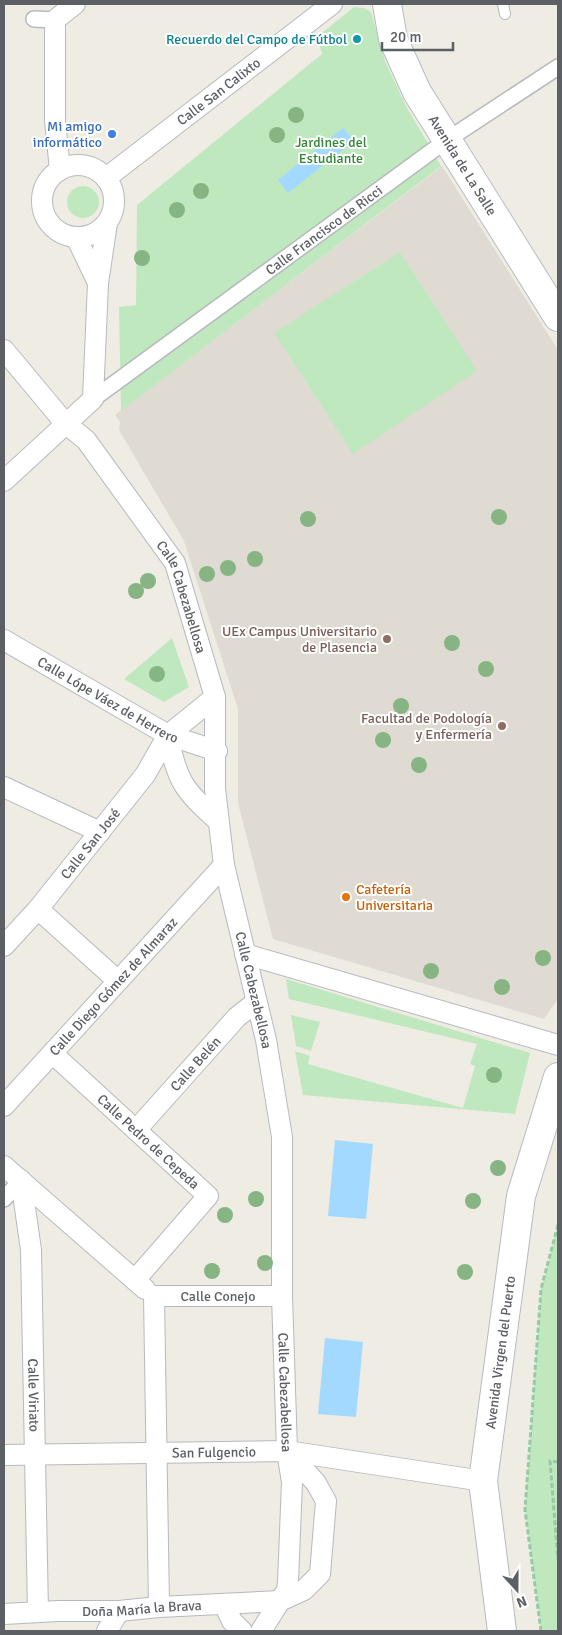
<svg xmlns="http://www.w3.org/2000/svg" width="562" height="1635" viewBox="0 0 562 1635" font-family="Signika,sans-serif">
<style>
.education{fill:#dfdbd2}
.green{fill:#c0e8bf}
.water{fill:#a4d9ff}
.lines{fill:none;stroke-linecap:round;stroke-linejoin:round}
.service-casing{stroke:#b6babe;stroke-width:12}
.pedestrian-casing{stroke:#b6babe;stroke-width:18}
.minor-casing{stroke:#b6babe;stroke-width:22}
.secondary-casing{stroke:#b7bbc1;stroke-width:30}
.path{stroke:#97c9a5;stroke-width:3;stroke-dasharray:5 2.5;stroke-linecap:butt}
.service{stroke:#fff;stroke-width:10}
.pedestrian{stroke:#fff;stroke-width:15}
.minor{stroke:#fff;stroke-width:20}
.secondary{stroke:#fff;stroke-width:28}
.tree{fill:#86b483}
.culture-dot{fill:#0f9aa8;stroke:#fff;stroke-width:2}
.shop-dot{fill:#3f7fe0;stroke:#fff;stroke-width:2}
.education-dot{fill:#8d6e63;stroke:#fff;stroke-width:2}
.food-dot{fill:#e8710a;stroke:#fff;stroke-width:2}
.labels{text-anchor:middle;stroke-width:4;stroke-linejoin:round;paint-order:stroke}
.culture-label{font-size:14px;fill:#0d838f;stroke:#fff;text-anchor:end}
.street-label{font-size:14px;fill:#5c6065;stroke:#fff}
.shop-label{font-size:14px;fill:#366cbe;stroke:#fff;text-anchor:end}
.park-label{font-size:14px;fill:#318733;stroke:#fff}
.education-label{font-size:14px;fill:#785e54;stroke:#fff;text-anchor:end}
.food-label{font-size:14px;fill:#c56008;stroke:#fff;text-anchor:start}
</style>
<rect width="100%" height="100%" fill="#efece4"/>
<!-- education -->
<path class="education" d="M442,166l116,184v649l-14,20 -271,-80 -35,-136v-94l-54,-168 -65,-111 1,-8 -5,-7z"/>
<!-- green -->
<path class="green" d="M354,7l10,1 7,4 14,49 21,45 35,60 -320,245 -2,-104 17,-2 1,-100 185,-151 -5,-17z
M67 202a16 16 0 1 1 32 0a16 16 0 1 1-32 0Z
M400,252l77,119 -124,83 -79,-121z
M172,638l17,49 -25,15 -40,-23z
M286,979l244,74 -15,61 -212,-19 -8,-44 15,5 -2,8 155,44 12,-42 -5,-2 7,-20 -188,-45z
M291,1015l29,7 -9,29 -15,-5z
M558,1225v406h-17l-16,-121 16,-221z"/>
<!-- water -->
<path class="water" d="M343,128l11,13 -66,52 -10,-13z
M335,1140l38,4 -7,75 -38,-3z
M325,1338l38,4 -7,75 -38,-3z"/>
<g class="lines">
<!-- service casing -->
<g class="service-casing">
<path id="service" d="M503,4l2,10"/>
</g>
<!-- pedestrian casing -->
<g class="pedestrian-casing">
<g id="pedestrian">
<path d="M34,19l21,1"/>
<path id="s1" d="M93,399l354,-259 111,-73"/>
<path d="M4,1199l17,-19"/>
</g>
</g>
<!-- minor casing -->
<g class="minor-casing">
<g id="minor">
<circle cx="78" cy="201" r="36"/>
<path d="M60,170l-5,-49v-101l20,-16"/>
<path id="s2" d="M106,178l226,-174"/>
<path d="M76,237l22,46"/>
<path id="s3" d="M4,350l61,73 21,17 89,123 40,134v92l9,76 42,175 16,97v159l5,155 5,31 -4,100 -1,8 -26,41"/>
<path d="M4,481l89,-82 5,-116 9,-60"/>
<path id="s4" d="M4,640l164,95 49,16"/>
<path d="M169,740c8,42 17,52 48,80"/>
<path d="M4,787l96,45"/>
<path d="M38,909l80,72"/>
<path id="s5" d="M4,946l34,-37 107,-134 23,-40 47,-38"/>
<path d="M245,954l313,91"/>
<path id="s6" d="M52,1053l156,143 -73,84"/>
<path id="s7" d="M4,1106l220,-241"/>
<path id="s8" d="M136,1130l101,-113 19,-15"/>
<path d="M4,1166l141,123"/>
<path id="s9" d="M21,1180l10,70 7,362"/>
<path d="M154,1296l5,311"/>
<path id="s10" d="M154,1296h128"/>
<path id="s11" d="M4,1455l283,-4 196,30"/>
<path d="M224,1604l8,17 10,10"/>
<path id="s12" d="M4,1614l54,-3h61l40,-4 121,-6 24,-11 16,-16 6,-73 -10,-18 -29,-32"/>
<path d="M107,1631l12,-20"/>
</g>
</g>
<!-- secondary casing -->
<g class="secondary-casing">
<g id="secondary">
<path id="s13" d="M387,4l6,35 24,53 141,225"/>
<path id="s14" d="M502,1631l-19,-150 38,-285 37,-119"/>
</g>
</g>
<!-- path -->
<path class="path" d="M558,1462l-8,-1 8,99
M541,1631l-16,-121 16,-221 17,-64"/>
<!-- service -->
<use href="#service" class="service"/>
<!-- pedestrian -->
<use href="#pedestrian" class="pedestrian"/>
<!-- minor -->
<use href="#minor" class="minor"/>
<!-- secondary -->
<use href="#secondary" class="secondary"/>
</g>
<!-- trees -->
<g class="tree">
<circle cx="296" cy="115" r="8"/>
<circle cx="277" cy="135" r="8"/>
<circle cx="201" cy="191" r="8"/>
<circle cx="177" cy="210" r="8"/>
<circle cx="142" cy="258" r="8"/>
<circle cx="499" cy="517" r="8"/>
<circle cx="308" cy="519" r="8"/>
<circle cx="255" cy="559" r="8"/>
<circle cx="228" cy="568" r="8"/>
<circle cx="207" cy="574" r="8"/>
<circle cx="148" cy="581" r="8"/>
<circle cx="136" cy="591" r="8"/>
<circle cx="452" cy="643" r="8"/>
<circle cx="486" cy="669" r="8"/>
<circle cx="157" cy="674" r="8"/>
<circle cx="401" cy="706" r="8"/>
<circle cx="383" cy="740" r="8"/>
<circle cx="419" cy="765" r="8"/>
<circle cx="543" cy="958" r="8"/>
<circle cx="431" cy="971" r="8"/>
<circle cx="502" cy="987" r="8"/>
<circle cx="494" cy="1075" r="8"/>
<circle cx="498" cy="1168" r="8"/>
<circle cx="256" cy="1199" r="8"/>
<circle cx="473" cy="1201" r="8"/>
<circle cx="225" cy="1215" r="8"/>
<circle cx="265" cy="1263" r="8"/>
<circle cx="212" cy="1271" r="8"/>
<circle cx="465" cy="1272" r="8"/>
</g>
<!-- markers -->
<circle class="culture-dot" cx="357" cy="39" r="5"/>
<circle class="shop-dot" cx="112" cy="134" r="5"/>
<g class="education-dot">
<circle cx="387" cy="639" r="5"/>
<circle cx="502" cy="726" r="5"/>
</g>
<circle class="food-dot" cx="346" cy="897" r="5"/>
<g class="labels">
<!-- culture labels -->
<g class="culture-label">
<text x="347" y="44">Recuerdo del Campo de Fútbol</text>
</g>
<!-- street labels -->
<g class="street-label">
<text dy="5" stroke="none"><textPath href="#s2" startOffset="142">Calle San Calixto</textPath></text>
<text dy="5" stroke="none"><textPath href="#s13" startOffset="180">Avenida de La Salle</textPath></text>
<text dy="5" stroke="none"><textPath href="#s1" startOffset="286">Calle Francisco de Ricci</textPath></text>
<text dy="5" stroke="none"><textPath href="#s3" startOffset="308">Calle Cabezabellosa</textPath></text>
<text dy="5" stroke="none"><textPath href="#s4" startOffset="120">Calle Lópe Váez de Herrero</textPath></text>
<text dy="5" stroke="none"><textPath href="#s5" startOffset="134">Calle San José</textPath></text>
<text dy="5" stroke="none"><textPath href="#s7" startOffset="162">Calle Diego Gómez de Almaraz</textPath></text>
<text dy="5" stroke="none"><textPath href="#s3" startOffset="711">Calle Cabezabellosa</textPath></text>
<text dy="5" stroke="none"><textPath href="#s8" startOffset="89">Calle Belén</textPath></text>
<text dy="5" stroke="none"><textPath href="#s6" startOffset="131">Calle Pedro de Cepeda</textPath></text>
<text dy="5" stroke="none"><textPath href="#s10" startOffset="64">Calle Conejo</textPath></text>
<text dy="5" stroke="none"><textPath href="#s14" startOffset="281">Avenida Virgen del Puerto</textPath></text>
<text dy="5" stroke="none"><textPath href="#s3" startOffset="1116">Calle Cabezabellosa</textPath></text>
<text dy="5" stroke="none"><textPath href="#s9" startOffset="216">Calle Viriato</textPath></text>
<text dy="5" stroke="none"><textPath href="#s11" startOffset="210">San Fulgencio</textPath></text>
<text dy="5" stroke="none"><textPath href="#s12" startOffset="138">Doña María la Brava</textPath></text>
</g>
<!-- shop labels -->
<g class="shop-label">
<text x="102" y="131">Mi amigo<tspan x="102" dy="16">informático</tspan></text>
</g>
<!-- park labels -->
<g class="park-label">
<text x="331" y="147">Jardines del<tspan x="331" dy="16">Estudiante</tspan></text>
</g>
<!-- education labels -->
<g class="education-label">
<text x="377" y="636">UEx Campus Universitario<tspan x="377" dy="16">de Plasencia</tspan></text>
<text x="492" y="723">Facultad de Podología<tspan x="492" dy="16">y Enfermería</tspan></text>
</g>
<!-- food labels -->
<g class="food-label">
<text x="356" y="894">Cafetería<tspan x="356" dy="16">Universitaria</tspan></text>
</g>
</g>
<!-- border -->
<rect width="562" height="1635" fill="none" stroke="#5c6065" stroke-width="10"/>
<!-- north arrow -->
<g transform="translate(517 1590) rotate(159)" stroke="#ffffff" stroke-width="4" paint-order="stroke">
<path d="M0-4L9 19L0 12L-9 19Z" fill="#5c6065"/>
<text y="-8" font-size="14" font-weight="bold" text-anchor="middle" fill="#5c6065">N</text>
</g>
<!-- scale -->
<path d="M382 42v8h71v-8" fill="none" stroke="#5c6065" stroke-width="2.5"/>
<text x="390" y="42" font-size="15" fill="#5c6065" stroke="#ffffff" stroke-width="4" paint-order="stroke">20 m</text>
</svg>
